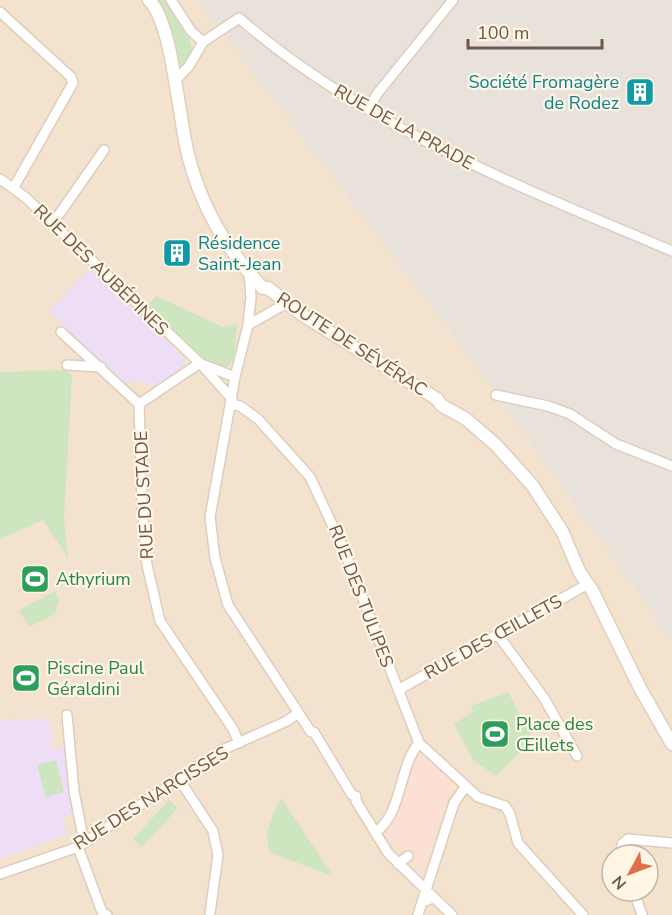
<svg xmlns="http://www.w3.org/2000/svg" width="672" height="915" viewBox="0 0 672 915" font-family="'Nunito Sans',sans-serif">
<style>
.residential{fill:#f2e2ce;fill-rule:evenodd}
.commercial{fill:#fbe0d3}
.industrial{fill:#e9e2db}
.education{fill:#edddf6}
.green{fill:#cee6bf}
.lines{fill:none;stroke-linecap:round;stroke-linejoin:round}
.street-casing{stroke:#decdbc;stroke-width:12}
.secondary-casing{stroke:#e2ceba;stroke-width:15}
.street{stroke:#fff;stroke-width:9}
.secondary{stroke:#fff;stroke-width:12}
.labels{text-anchor:middle;stroke-width:4.5;stroke-linejoin:round;paint-order:stroke}
.culture-label{font-size:18px;fill:#0d838f;stroke:#fef5e5;text-anchor:end}
.street-label{font-size:18px;fill:#6f5749;stroke:#fef5e5}
.leisure-label{font-size:18px;fill:#27864d;stroke:#fef5e5;text-anchor:start}
</style>
<rect width="100%" height="100%" fill="#faf0df"/>
<!-- residential -->
<path class="residential" d="M0,0h198l252,331 222,309v275h-672zM612,855h36v36h-36z"/>
<!-- commercial -->
<path class="commercial" d="M419,749l35,34 -32,88 -37,-36z"/>
<!-- industrial -->
<path class="industrial" d="M198,0h474v640l-222,-309z"/>
<!-- education -->
<path class="education" d="M91,268l93,90 1,7 -31,21 -17,-5 -12,3 -76,-73z
M45,719l6,5v25l12,-2 9,68 -9,3 4,16 -67,25v-139z"/>
<!-- green -->
<path class="green" d="M156,0h8l25,38 4,15 -12,17 -13,-47z
M156,296l67,31 14,-3 -3,35 -7,8c-26,1 -61,-43 -80,-60z
M65,370l7,5 -8,145 4,38 -25,-38 -43,19v-167z
M55,591l4,9 -4,14 -26,13 -10,-17z
M508,692l25,47 -37,37 -23,-16 -19,-36 19,-12 -2,-6z
M56,760l8,32 -18,5 -9,-32z
M281,798l50,75 -1,2 -59,-22c-10,-19 2,-37 10,-55z
M169,800l9,8 -36,39 -9,-8z"/>
<g class="lines">
<!-- street casing -->
<g class="street-casing">
<path id="street" d="M171,0l20,31 12,11 36,-24c125,109 282,169 433,233
M0,12l71,65 2,6 -59,104
M174,82l15,-16 14,-24
M369,109l8,-15 76,-94
M0,179l25,18 175,166 32,36
M53,223l51,-73
M249,273l2,24 -3,28 -13,52 -25,140 5,41 13,47 83,127h3l38,63 4,1v5l32,52 64,62
M248,325l39,-22
M61,332l78,72
M67,365l34,2
M204,365l31,12
M496,395l52,11 22,8 46,30 56,22
M139,404l3,102 5,59 13,56 73,108 6,14
M139,404l61,-41
M231,404l9,2 18,13 52,58 34,73 75,193 59,54 27,9 5,8 8,29 65,72
M498,635l46,63 33,58
M398,690l190,-106
M67,715l7,76 9,46 -5,10 24,65 5,3
M179,779l34,52 5,24 -8,58
M376,832c27,-20 22,-64 43,-89
M621,855l1,-11 6,-5 44,4
M398,864l10,-8
M0,874l78,-27 142,-96 67,-30 11,-8
M634,891l8,24
M433,898l-11,4 32,-99 11,-16
M418,915l4,-13"/>
</g>
<!-- secondary casing -->
<g class="secondary-casing">
<path id="secondary" d="M149,0c25,25 29,123 41,162 13,47 39,91 73,126h5l36,28 133,83 4,6 25,14 30,26 36,40 30,46 18,42 12,17 48,98 32,56"/>
</g>
<!-- street -->
<use href="#street" class="street"/>
<!-- secondary -->
<use href="#secondary" class="secondary"/>
</g>
<!-- icons -->
<defs>
<g id="building-square" transform="scale(1.5)"><rect x="-9" y="-9" width="18" height="18" rx="4" fill="#0f9aa8" stroke="#fef5e5"/><path d="M-4-6H4V6H1V3H-1V6H-4ZM-2.5-4.3h1.7v1.8h-1.7ZM.8-4.3h1.7v1.8H.8ZM-2.5-1h1.7V.8h-1.7ZM.8-1h1.7V.8H.8Z" fill="#fff"/></g>
<g id="stadium-square" transform="scale(1.5)"><rect x="-9" y="-9" width="18" height="18" rx="4" fill="#2e9e5b" stroke="#fef5e5"/><path d="M0-5a6.5 5 0 1 0 0 10a6.5 5 0 1 0 0-10ZM-3.5-1.8h7v3.6h-7Z" fill="#fff"/></g>
</defs>
<g fill-rule="evenodd">
<use href="#building-square" x="640" y="92"/>
<use href="#building-square" x="177" y="253"/>
<use href="#stadium-square" x="35" y="579"/>
<use href="#stadium-square" x="26" y="678"/>
<use href="#stadium-square" x="495" y="734"/>
</g>
<g class="labels">
<!-- culture labels -->
<g class="culture-label">
<text x="619" y="88">Société Fromagère<tspan x="619" dy="21">de Rodez</tspan></text>
<text x="198" y="249" text-anchor="start">Résidence<tspan x="198" dy="21">Saint-Jean</tspan></text>
</g>
<!-- street labels -->
<g class="street-label">
<text transform="translate(404 127) rotate(29)" y="6">RUE DE LA PRADE</text>
<text transform="translate(101 270) rotate(44)" y="6">RUE DES AUBÉPINES</text>
<text transform="translate(352 344) rotate(33)" y="6">ROUTE DE SÉVÉRAC</text>
<text transform="translate(144 495) rotate(-93)" y="6">RUE DU STADE</text>
<text transform="translate(361 596) rotate(69)" y="6">RUE DES TULIPES</text>
<text transform="translate(493 637) rotate(-29)" y="6">RUE DES ŒILLETS</text>
<text transform="translate(151 798) rotate(-32)" y="6">RUE DES NARCISSES</text>
</g>
<!-- leisure labels -->
<g class="leisure-label">
<text x="56" y="585">Athyrium</text>
<text x="47" y="674">Piscine Paul<tspan x="47" dy="21">Géraldini</tspan></text>
<text x="516" y="730">Place des<tspan x="516" dy="21">Œillets</tspan></text>
</g>
</g>
<!-- north arrow -->
<g transform="translate(630 873) rotate(229)"><circle r="28" fill="#fef5e5" stroke="#c5b6a7" stroke-width="1.5"/>
<path d="M0-4.5L10 22L0 15L-10 22Z" fill="#df6e4a"/>
<text y="-9" font-size="16" font-weight="bold" text-anchor="middle" fill="#6f5749">N</text>
</g>
<!-- scale -->
<path d="M468 39v9h134v-9" fill="none" stroke="#6f5749" stroke-width="3"/>
<text x="477" y="39" font-size="18" fill="#6f5749" stroke="#fef5e5" stroke-width="4.5" paint-order="stroke">100 m</text>
</svg>
